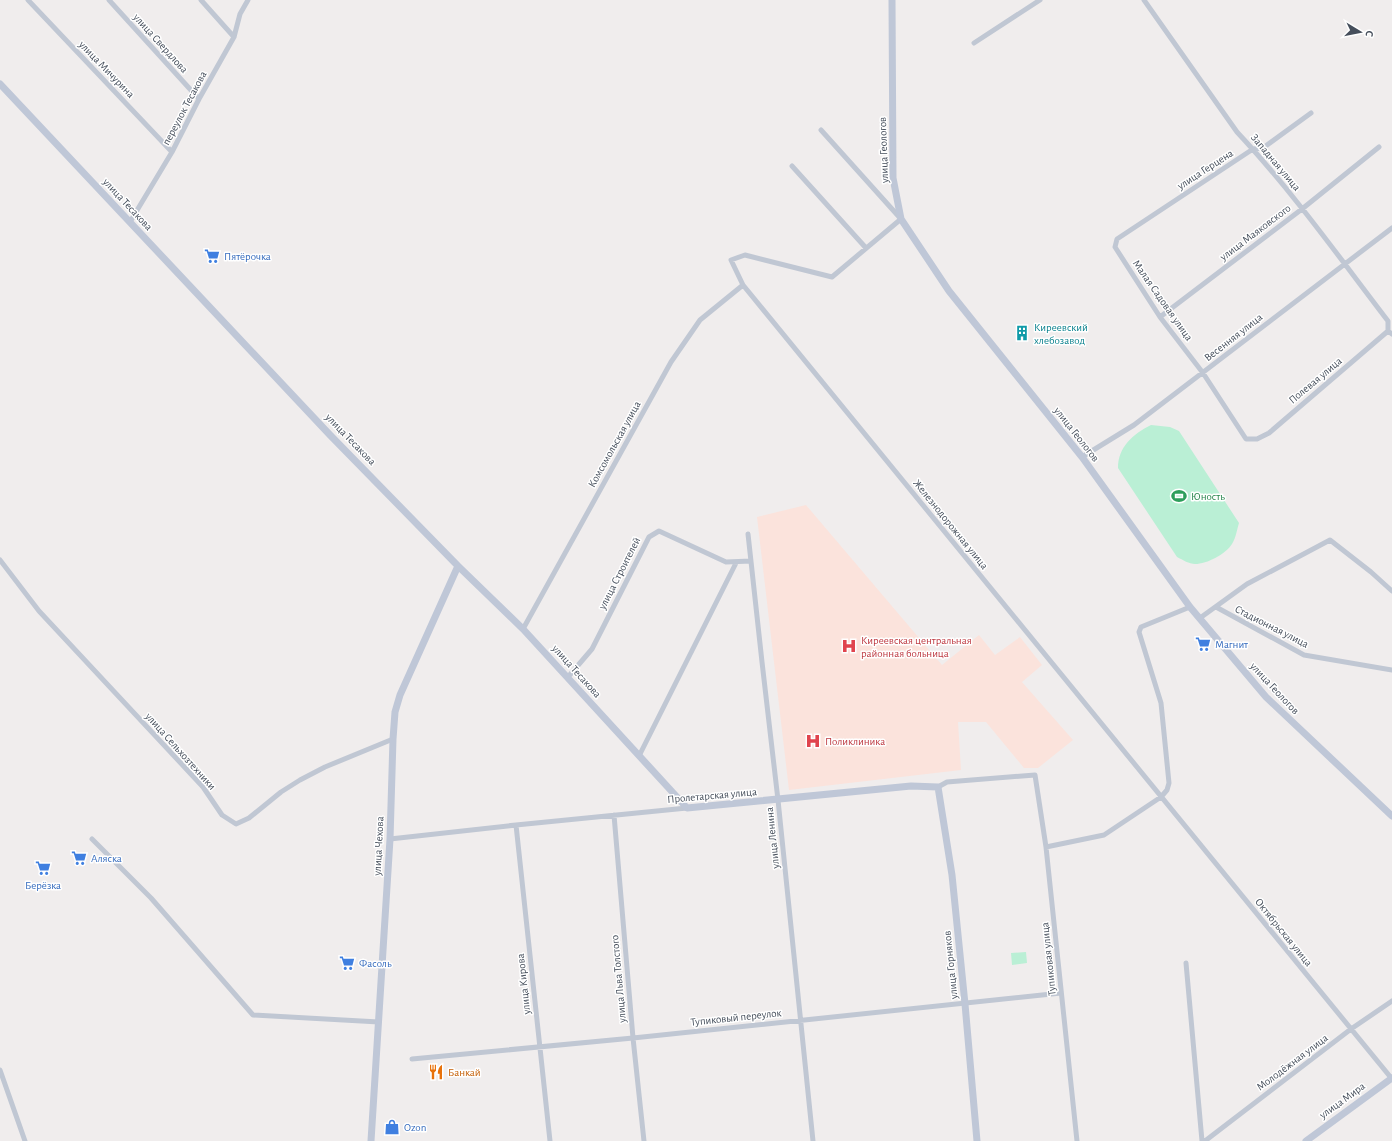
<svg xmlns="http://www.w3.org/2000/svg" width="1392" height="1141" viewBox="0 0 1392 1141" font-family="'Alegreya Sans',sans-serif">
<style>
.medical{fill:#fbe3dc}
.green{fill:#baefd5}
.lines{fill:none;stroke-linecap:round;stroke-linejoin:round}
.minor{stroke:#c0c7d3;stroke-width:5}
.secondary{stroke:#bfc7d7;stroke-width:7}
.labels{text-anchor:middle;stroke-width:3;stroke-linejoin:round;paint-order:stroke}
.street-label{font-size:11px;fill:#454e5b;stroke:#fff}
.shop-label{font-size:11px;fill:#366cbe;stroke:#fff;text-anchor:start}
.culture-label{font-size:11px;fill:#0d838f;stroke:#fff;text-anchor:start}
.leisure-label{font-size:11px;fill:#27864d;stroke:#fff;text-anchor:start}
.health-label{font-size:11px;fill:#be3a42;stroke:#fff;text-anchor:start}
.food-label{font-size:11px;fill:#c56008;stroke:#fff;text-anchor:start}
</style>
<rect width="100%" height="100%" fill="#f0eded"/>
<!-- medical -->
<path class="medical" d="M806,505l136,160 37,-30 16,20 25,-18 22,28 -20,17 51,58 -35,28h-14l-38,-46h-28l3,48 -172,20 -32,-273z"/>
<!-- green -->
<path class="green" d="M1151,425l19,2 9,4 60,92c-2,6 -3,15 -7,21 -6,10 -25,20 -37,20 -6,0 -12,-4 -18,-7l-59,-89c0,-21 15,-34 33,-43z
M1026,952l1,11 -15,2 -1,-12z"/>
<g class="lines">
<!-- minor -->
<path class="minor" d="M28,0l144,152
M109,0l90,99
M201,0l33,37
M1144,0l93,132c55,59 102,125 151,189v10l4,3
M974,43l66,-43
M1311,113l-48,35 -10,1 -136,90 -2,8 45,70 43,56 43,66h11l12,-6 119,-102
M821,130l80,89 -69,58 -87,-22 -14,5 12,25 649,794
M792,166l74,82
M130,222l42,-70 27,-53 35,-62 6,-23 8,-14
M1160,317l142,-108 77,-62
M1082,457l52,-32 258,-197
M748,534l14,128 16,138 35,341
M0,560l39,51 164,176 19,28 14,9 13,-6 32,-26 19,-12 25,-13 68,-28
M1216,607l88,48 88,15
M1200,618l47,-34 83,-44 41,32 21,19
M523,629l148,-267 29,-42 43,-35
M568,677l24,-28 57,-112 10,-6 67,31 25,-1
M639,756l97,-193
M938,787l9,-5 88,-7 11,72 31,294
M614,815l19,223 11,103
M516,825l34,316
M92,839l59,59 102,117 126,7
M390,839l126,-14 171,-17
M1046,847l58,-12 57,-38 6,-7 2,-7 -8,-80 -22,-71 2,-5 49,-20
M1186,963l16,178
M412,1059l221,-21 428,-45
M0,1070l25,71
M1205,1141l146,-112 41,-28"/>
<!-- secondary -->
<path class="secondary" d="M892,0l1,178 8,41 48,72 133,166 108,150 76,90 126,119
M0,84l330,351 128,131 65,63 164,179 224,-22 27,1 14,88 13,129 12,137
M371,1141l19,-302 3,-100 2,-27 5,-17 58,-129
M1306,1141l86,-63"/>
</g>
<!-- icons -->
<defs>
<g id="supermarket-bare" transform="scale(1.2)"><path d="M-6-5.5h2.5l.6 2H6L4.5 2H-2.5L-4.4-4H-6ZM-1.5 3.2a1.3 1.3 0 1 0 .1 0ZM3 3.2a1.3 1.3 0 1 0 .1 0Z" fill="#3f7fe0" stroke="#fff" stroke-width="2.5" paint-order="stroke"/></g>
<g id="building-bare" transform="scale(1.2)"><path d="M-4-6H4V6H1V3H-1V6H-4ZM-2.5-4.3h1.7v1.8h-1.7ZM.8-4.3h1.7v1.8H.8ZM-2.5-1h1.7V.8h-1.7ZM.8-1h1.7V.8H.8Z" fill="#0f9aa8" stroke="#fff" stroke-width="2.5" paint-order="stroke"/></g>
<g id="stadium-bare" transform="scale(1.2)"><path d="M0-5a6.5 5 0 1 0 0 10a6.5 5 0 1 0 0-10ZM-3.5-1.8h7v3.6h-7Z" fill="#2e9e5b" stroke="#fff" stroke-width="2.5" paint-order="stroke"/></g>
<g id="hospital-bare" transform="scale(1.2)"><path d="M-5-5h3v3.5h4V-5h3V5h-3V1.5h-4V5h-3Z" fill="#e0444e" stroke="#fff" stroke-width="2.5" paint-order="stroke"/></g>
<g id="restaurant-bare" transform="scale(1.2)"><path d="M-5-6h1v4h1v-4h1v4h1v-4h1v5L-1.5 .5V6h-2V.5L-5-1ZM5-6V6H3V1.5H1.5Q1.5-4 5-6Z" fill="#e8710a" stroke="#fff" stroke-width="2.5" paint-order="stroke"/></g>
<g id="shop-bare" transform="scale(1.2)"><path d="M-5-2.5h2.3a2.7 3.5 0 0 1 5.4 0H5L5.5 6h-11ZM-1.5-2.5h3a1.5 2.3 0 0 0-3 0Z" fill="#3f7fe0" stroke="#fff" stroke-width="2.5" paint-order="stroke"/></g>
</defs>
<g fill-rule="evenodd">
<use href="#supermarket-bare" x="212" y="256"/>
<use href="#building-bare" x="1022" y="333"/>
<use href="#stadium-bare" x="1179" y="496"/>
<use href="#supermarket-bare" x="1203" y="644"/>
<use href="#hospital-bare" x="849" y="646"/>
<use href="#hospital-bare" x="813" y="741"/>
<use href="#supermarket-bare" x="79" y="858"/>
<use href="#supermarket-bare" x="43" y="868"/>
<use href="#supermarket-bare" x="347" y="963"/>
<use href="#restaurant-bare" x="436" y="1072"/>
<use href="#shop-bare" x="392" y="1127"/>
</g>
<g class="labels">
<!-- street labels -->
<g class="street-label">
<text transform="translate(161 43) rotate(48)" y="4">улица Свердлова</text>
<text transform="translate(107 69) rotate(46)" y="4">улица Мичурина</text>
<text transform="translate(184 108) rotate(-62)" y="4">переулок Тесакова</text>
<text transform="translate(883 150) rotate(-92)" y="4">улица Геологов</text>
<text transform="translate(1276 162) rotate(50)" y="4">Западная улица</text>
<text transform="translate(1205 169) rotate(-33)" y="4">улица Герцена</text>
<text transform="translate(128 204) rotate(47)" y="4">улица Тесакова</text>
<text transform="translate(1255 232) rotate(-37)" y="4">улица Маяковского</text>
<text transform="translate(1163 300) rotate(55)" y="4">Малая Садовая улица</text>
<text transform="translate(1233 337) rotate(-38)" y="4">Весенняя улица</text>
<text transform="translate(1315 380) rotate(-40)" y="4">Полевая улица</text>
<text transform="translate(1077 434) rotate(52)" y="4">улица Геологов</text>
<text transform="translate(351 439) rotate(46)" y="4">улица Тесакова</text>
<text transform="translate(614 444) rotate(-61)" y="4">Комсомольская улица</text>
<text transform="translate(951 524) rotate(51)" y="4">Железнодорожная улица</text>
<text transform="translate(619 573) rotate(-63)" y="4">улица Строителей</text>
<text transform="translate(1272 626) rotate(27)" y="4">Стадионная улица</text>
<text transform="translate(577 671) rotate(48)" y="4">улица Тесакова</text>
<text transform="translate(1275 688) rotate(47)" y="4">улица Геологов</text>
<text transform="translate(181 751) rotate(48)" y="4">улица Сельхозтехники</text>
<text transform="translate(712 795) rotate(-5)" y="4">Пролетарская улица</text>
<text transform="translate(772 838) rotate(-96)" y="4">улица Ленина</text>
<text transform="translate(378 846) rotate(-87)" y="4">улица Чехова</text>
<text transform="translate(1284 932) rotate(51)" y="4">Октябрьская улица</text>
<text transform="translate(1048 959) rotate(-96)" y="4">Тупиковая улица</text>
<text transform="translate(950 965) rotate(-96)" y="4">улица Горняков</text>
<text transform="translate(618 979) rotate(-95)" y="4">улица Льва Толстого</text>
<text transform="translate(523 984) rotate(-96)" y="4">улица Кирова</text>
<text transform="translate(736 1017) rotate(-6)" y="4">Тупиковый переулок</text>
<text transform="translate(1292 1062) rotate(-37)" y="4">Молодёжная улица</text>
<text transform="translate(1342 1100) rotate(-36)" y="4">улица Мира</text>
</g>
<!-- shop labels -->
<g class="shop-label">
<text x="224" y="260">Пятёрочка</text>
<text x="1215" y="648">Магнит</text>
<text x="91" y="862">Аляска</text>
<text x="43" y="889" text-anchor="middle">Берёзка</text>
<text x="359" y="967">Фасоль</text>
<text x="404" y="1131">Ozon</text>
</g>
<!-- culture labels -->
<g class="culture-label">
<text x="1034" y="331">Киреевский<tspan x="1034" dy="13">хлебозавод</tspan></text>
</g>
<!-- leisure labels -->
<g class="leisure-label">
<text x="1191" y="500">Юность</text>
</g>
<!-- health labels -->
<g class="health-label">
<text x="861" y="644">Киреевская центральная<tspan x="861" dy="13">районная больница</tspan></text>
<text x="825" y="745">Поликлиника</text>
</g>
<!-- food labels -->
<g class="food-label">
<text x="448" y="1076">Банкай</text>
</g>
</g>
<!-- north arrow -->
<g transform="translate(1360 32) rotate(100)" stroke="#ffffff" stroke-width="3" paint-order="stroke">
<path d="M0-3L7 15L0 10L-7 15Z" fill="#454e5b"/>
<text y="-6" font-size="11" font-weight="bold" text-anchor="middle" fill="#454e5b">С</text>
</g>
</svg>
